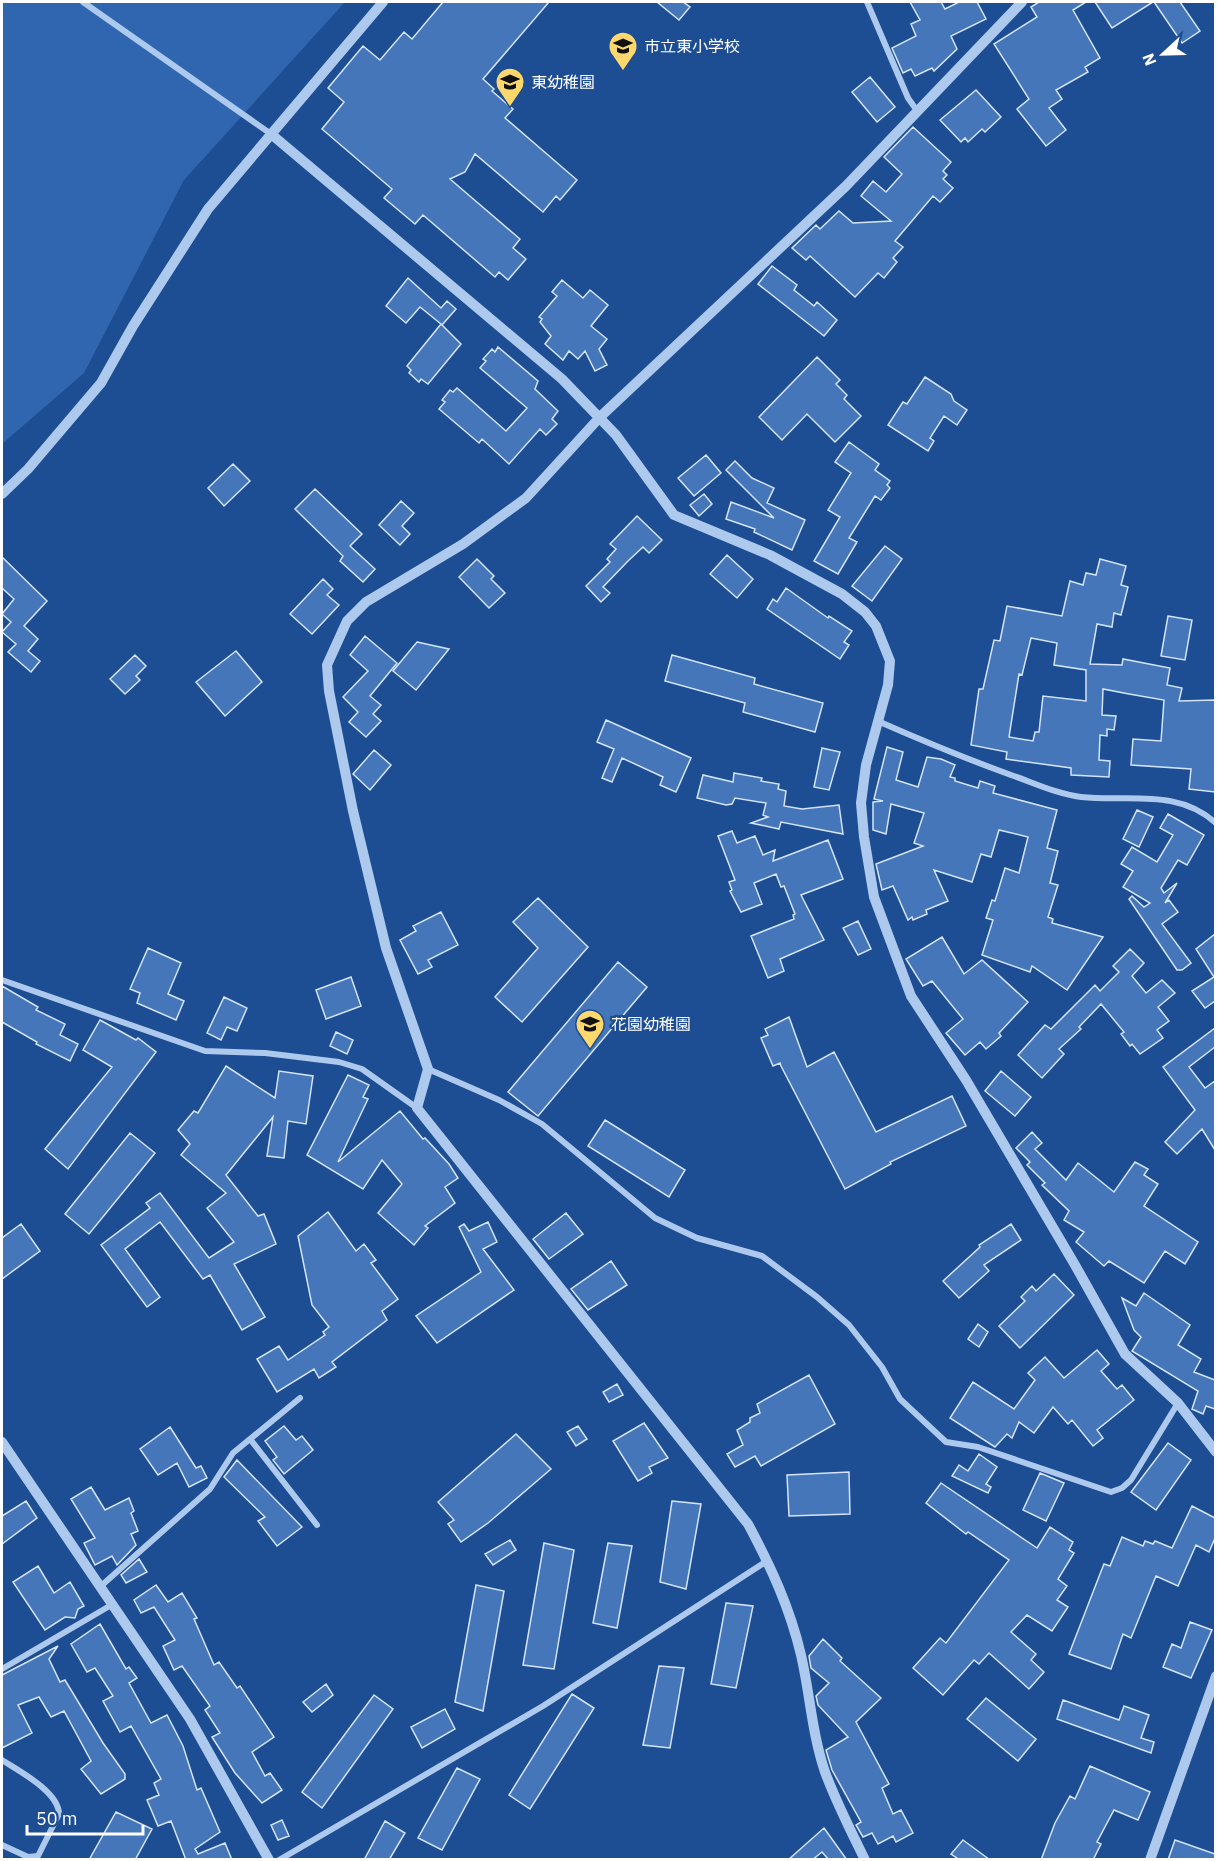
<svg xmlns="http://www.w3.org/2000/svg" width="1217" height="1861" viewBox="0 0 1217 1861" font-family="'IBM Plex Sans','Noto Sans JP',sans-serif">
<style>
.green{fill:#3066b0}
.building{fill:#4576b9;stroke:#d4e4fa;stroke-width:1.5;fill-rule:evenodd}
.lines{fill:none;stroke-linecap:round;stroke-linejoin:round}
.minor{stroke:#aec9ee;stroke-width:6}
.tertiary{stroke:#aec9ee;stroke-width:10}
.labels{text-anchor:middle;stroke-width:4.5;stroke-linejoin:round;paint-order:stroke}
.poi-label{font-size:16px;fill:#fff;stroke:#1d4d93;text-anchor:start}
</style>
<rect width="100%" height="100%" fill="#1d4d93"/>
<!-- green -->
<path class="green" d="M2,2h343l-161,178 -100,193 -82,71z"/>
<!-- building -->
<path class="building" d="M443,2h106l-66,77 11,10 -2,2 21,18 -8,9 72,62 -17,20 -4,-4 -13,16 -68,-58 -10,18 -15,7 70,60 -7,9 13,11 -18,21 -9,-8 -4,5 -72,-62 -8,9 -31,-26 8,-9 -70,-60 22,-27 -16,-14 35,-42 17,14 24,-28 8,7z
M657,2h26l7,5 -11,13z
M910,2h31l4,7 14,-7h18l9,17 -35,17 6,13 -23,22 -2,-3 -17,8 -4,-7 -8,4 -11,-25 24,-12 -5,-12 9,-4z
M1039,2h47l-13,8 27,48 -15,9 3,5 -32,18 6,9 -13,9 17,22 -20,16 -29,-37 12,-10 -35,-55 43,-27 -6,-10z
M1095,2h58l-41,26z
M1154,2h26l20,29 -18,12z
M870,77l25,30 -18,15 -25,-30z
M976,90l25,27 -16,15 -3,-3 -14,13 -3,-4 -4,4 -21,-22z
M913,127l38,35 -8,9 4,4 -4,4 10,9 -13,14 -7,-6 -38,45 8,6 -10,11 4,4 -13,16 -6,-5 -23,24 -45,-41 -4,4 -14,-12 24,-23 4,4 19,-18 14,12 38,-2 -30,-25 12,-15 13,11 16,-18 -18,-17z
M772,266l25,19 -3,5 20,16 3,-4 20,18 -13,16 -66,-52z
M408,278l33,30 6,-7 9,8 -14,16 19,19 -33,40 -7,-5 -2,3 -10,-9 2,-3 -4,-4 34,-42 -21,-17 -14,16 -20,-17z
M562,280l21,18 7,-8 18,15 -17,21 16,13 -8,10 8,16 -12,6 -10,-20 -7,8 -9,-8 -6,9 -18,-16 6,-8 -11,-14 2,-3 -3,-2 18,-21 -5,-4z
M498,347l40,34 -3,8 23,22 -6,8 5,5 -11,11 -6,-6 -31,35 -27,-25 -3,4 -40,-34 6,-7 -3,-2 8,-10 3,2 4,-4 49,43 21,-23 -47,-40 6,-7 -3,-2 9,-10 3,3z
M817,357l23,23 -4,4 11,11 -3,4 17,17 -26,26 -28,-28 -25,26 -23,-23z
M925,377l26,17 3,7 13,9 -10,15 -13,-9 -14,22 4,3 -6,10 -40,-26 15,-23 4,2z
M849,442l30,22 -4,6 15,11 -3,4 3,3 -9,12 -6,-4 -26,42 8,4 -19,32 -24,-13 26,-44 -12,-7 23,-37 -16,-11z
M706,455l15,18 -27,23 -16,-18z
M735,461l17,17 22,10 -7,15 38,17 -13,30 -38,-18 1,-3 -29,-10 5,-17 43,16 -48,-48z
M233,464l17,17 -26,25 -16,-18z
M315,489l47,45 -12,12 25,23 -12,13 -23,-21 3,-5 -48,-47z
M704,494l8,10 -13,12 -9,-11z
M401,501l13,12 -12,13 8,8 -10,11 -21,-20z
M637,516l25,24 -13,13 -6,-6 -15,14 -25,26 7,6 -9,9 -15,-16 24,-24 -3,-3 9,-10 -6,-5z
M885,546l17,13 -30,42 -20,-15z
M727,555l26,24 -16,19 -27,-24z
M2,557l45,44 -23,25 14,13 -10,12 12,10 -9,11 -23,-20 8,-8 -14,-12 9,-10 -9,-8 12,-15 -12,-11z
M477,559l17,17 -3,3 14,14 -16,15 -30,-31z
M1100,559l26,7 -5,19 7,2 -7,28 -7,-2 -2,14 -15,-3 -7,40 32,1 1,-6 47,9 -3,17 15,3 -3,13 36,-1v92l-26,-3 2,-20 -60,-4 2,-26 28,2 3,-41 -35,-6 -26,-5 -1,26 14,1 -2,14 -7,-1v7l-7,-1 -1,25 11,1 -1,16 -38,-2v-7l-65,-9 1,-7 -36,-7 8,-56h4l11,-49 6,1 7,-35 55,10 8,-35 13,4 3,-12 10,2zM1031,638l26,5 -3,22 32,5v31l-43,-5 -4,36h-4l-2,9 -24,-4 10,-63 3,1z
M323,579l10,10 -6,6 12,10 -27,29 -22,-20z
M786,588l42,30 1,-2 23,15 -8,11 5,3 -9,14 -73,-50 6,-10 4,3z
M1168,616l24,4 -7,40 -24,-4z
M365,636l32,27 -27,33 11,9 -8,9 8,7 -15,16 -17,-15 9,-10 -15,-15 25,-26 -18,-16z
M417,642l32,7 -33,41 -23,-19z
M236,651l26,31 -37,34 -29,-34z
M135,655l11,11 -10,10 4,4 -15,14 -15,-15z
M672,655l83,23 -1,6 69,19 -8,29 -72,-20 2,-9 -80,-22z
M606,720l85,38 -15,34 -16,-7 3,-8 -41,-19 -10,24 -10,-4 12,-29 -17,-7z
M887,747l16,5 -7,28 22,7 9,-30 14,2 14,6 -5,12 5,1v3l23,7 2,-7 15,5 -2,7 64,17 -10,38 11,3 -8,32 8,2 -10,32 5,2 -1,4 51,14 -36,53 -35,-24 -2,6 -48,-17 11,-35 -7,-2 6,-18 3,1 10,-33 14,5 9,-36 -29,-7 -8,27 -10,-3 -9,28 -38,-12 14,31 -22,9 1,4 -14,6 -1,-3 -4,3 -15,-34 -11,4 -6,-26 47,-18 -9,-3 10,-30 -33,-9 -5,30 -13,-4v-28l10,-1 -9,-2z
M822,748l18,4 -11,38 -15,-3z
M374,750l17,15 -21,25 -17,-16z
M734,773l28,5 -1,3 18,3 -1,5 8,2 -2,15 18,3 37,-4 4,29 -62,-12 -2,7 -28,-6 17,-6 -5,-2 3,-12 -31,-5 -3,6 -6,1 -29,-7 6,-23 30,7z
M1137,810l16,7 -14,30 -16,-8z
M1168,814l36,21 -17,30 -9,-5 -17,28 3,5 13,-10 -12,20 4,-3 9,12 -16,12 29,39 -9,7h-5l-48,-71 3,-3 12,11 6,-4 -27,-16 10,-16 -12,-7 11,-17 25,15 16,-27 -13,-7z
M732,831l5,12 18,-7 8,19 12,-5 -2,11 55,-21 15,39 -42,16 23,45 -44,19 4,12 -16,7 -17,-42 43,-17 -1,-4 2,-1 -11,-28 -3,1 -5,-13 -22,9 8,21 -21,8 -11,-21 2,-1 -3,-8 6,-2 -17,-44z
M538,898l50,49 -66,75 -27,-25 43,-49 -25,-26z
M441,912l17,33 -30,15 4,7 -14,7 -18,-34 16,-9 -3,-5z
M858,921l13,28 -13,6 -15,-27z
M1215,934v67l-10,7 -13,-17 22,-14 -18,-28z
M942,937l22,37 18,-14 46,42 -29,31 2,3 -15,13 -6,-7 -15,13 -19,-22 17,-14 -31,-38 -9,5 -17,-27z
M148,948l33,15 -13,31 16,7 -8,19 -39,-17 3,-10 -10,-4z
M1130,949l14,14 -12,13 14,17 16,-13 13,13 -17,14 11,14 -12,9 6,8 -23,16 -8,-10 -2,2 -9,-12 3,-2 -23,-28 -22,23 2,2 -22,20 5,5 -22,24 -24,-23 27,-30 6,4 44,-44 5,6 19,-19 -6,-6z
M618,962l29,25 -109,129 -30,-24z
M351,977l10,29 -35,13 -10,-29z
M2,986l36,21 -2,3 29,14 -5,11 18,9 -8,17 -34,-17 1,-2 -35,-20z
M224,997l23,11 -10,23 -10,-4 -6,13 -14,-7z
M789,1017l18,50 27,-15 42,80 76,-36 14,30 -76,36 1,2 -46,25 -64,-123 -1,-3 -7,3 -12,-28 7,-3 -3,-6z
M100,1020l36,20 2,-2 18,14 -88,117 -23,-20 67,-82 -29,-17z
M1215,1028v19l-26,20 16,21 10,-7v69l-13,-21 -25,25 -12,-12 30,-32 -32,-43z
M336,1032l17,8 -6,14 -17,-8z
M226,1066l49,32 4,-27 34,5 -7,48 -18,-3 -4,37 -17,-2 6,-39 -47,58 32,41 6,-2 12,30 -42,20 31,53 -23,13 -32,-55 -7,4 -43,-57 -35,27 35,48 -13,10 -46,-62 49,-37 -4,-5 14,-10 49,65 25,-16 -27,-34 19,-15 -45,-38 9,-11 -12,-14 16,-19 4,2z
M1001,1071l30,26 -16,19 -30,-25z
M348,1075l21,10 -6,12 5,2 -30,63 62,-51 23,28 2,-1 24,26 9,14 -13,9 10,16 -30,23 3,2 -14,17 -36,-32 24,-29 -20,-24 -19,29 -56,-34z
M605,1120l80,50 -16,27 -81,-51z
M1032,1132l10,11 -7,6 31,31 12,-17 36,29 21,-30 13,7 -4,6 14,9 -14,22 54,36 -13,22 -20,-13 -21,32 -35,-22 -5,5 -28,-24 8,-10 -20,-12 5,-9 -27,-26 3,-2 -18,-18 3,-3 -14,-14z
M130,1133l25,20 -66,81 -24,-20z
M328,1212l28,39 8,-7 12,16 -5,3 27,36 -16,12 5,9 -55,42 4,5 -17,11 -5,-9 -37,23 -20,-33 22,-13 9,14 37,-25 -2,-3 6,-5 -17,-22 -14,-69z
M566,1213l17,21 -34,25 -16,-20z
M488,1222l9,20 -14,7 31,41 -77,53 -21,-27 65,-44 -22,-45 5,-3 5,7z
M21,1224l19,27 -38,28v-41z
M1011,1224l10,16 -37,25 5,6 -30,27 -16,-17 37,-34 -1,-2z
M611,1261l16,24 -39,25 -17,-21z
M1054,1274l20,21 -54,53 -21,-22 26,-25 -4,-4 11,-11 4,5z
M1144,1293l46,32 -12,20 23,14 -7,13 21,8v29l-9,-3 -3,8 -11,-5 6,-18 -66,-40 9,-14 -7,-7 -12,-32 14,8z
M978,1324l10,8 -9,15 -11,-8z
M1097,1350l12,14 -8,7 16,18 5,-4 12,15 -37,30 6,8 -10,8 -21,-26 -4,4 -15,-17 -19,26 -15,-11 -7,16 -5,-4 -12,13 -45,-29 23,-36 41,27 21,-29 -7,-7 17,-16 19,21z
M809,1375l26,49 -74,42 -6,-10 -20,11 -8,-13 16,-9 -6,-15 13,-8v-4l10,-5 -3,-9z
M617,1384l6,11 -14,7 -6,-10z
M644,1423l24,35 -19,9 3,6 -14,8 -25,-40z
M284,1426l12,14 6,-4 11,14 -29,24 -11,-14 4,-3 -12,-16z
M578,1426l9,13 -11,7 -9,-14z
M170,1427l26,41 5,-2 6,12 -18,9 -12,-24 -19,12 -18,-26z
M516,1434l35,35 -63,54 -27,19 -13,-18 6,-4 -16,-18z
M1168,1443l23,17 -35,50 -25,-18z
M979,1454l18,13 -11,17 5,3 -3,6 -36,-17 7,-11 9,6z
M237,1460l65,67 -25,19 -19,-25 7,-4 -41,-40z
M849,1472l1,42 -61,2 -2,-41z
M1040,1473l24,10 -18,38 -23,-11z
M941,1483l96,65 13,-21 23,15 -4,8 5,3 -16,26 9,7 -10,14 11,7 -16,24 -25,-16 -16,17 25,22 -5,6 13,12 -15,17 -40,-36 -10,11 -5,-4 -31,35 -30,-27 27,-30 6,5 63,-83 -41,-28 -2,2 -40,-31z
M91,1487l14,23 24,-12 5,13 -3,2 7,18 -7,3 5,11 -19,20 -5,-9 -17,9 -11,-22 11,-5 -24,-39z
M26,1501l11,17 -35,26v-28z
M672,1501l29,3 -15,85 -26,-7z
M1192,1506l23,12v20l-6,14 -13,-7 -18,41 -22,-10 -25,62 -8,-4 -12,35 -42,-15 31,-80 4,-10 6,2 12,-29 21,9 2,-5 8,3 2,-3 17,7z
M510,1540l6,10 -23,15 -8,-11z
M544,1543l30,7 -20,119 -31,-4z
M608,1543l24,3 -15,82 -24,-5z
M139,1559l8,13 -21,11 -5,-8z
M38,1566l16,27 16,-11 14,24 -6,3 -3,9 -10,-1 -20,13 -32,-48z
M156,1585l12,17 14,-9 15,25 -3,1 20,46 5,-3 18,26 3,-2 34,51 -22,15 13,24 5,-3 12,17 -20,13 -27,-30 -23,-36 8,-4 -15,-23 5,-4 -28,-40 -8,4 -11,-24 12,-6 -21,-33 -13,6 -7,-13z
M476,1585l28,6 -21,120 -28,-9z
M726,1603l27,3 -17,82 -25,-4z
M1190,1622l22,8 -21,48 -28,-11 9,-23 9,4z
M100,1624l26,45 3,-2 8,11 -8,5 22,40 16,-8 16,31 14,44 4,-2 19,44 -25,17 3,5 27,-11 7,17h-46l-15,-39 -13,5 -11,-26 12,-5 -5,-12 7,-4 -30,-53 -11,6 -17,-31 10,-5 -18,-28 -8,4 -16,-28z
M823,1639l19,19 -2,3 41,37 -25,24 33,62 -7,4 11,26 8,-4 12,23 -17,9 -3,-6 -15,8 -6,-11 -9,4 -7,-12 5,-3 -29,-52 -6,-20 22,-13 -30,-32 -2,-9 13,-13 -18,-15 -2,-12z
M58,1646l-9,13 11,23 5,-2 38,63 22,31v5l-24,15 -20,-25 10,-8 -27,-50 -13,6 -12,-20 -21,8 14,28 -30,15v-73z
M659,1666l25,2 -14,80 -27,-3z
M326,1684l7,11 -21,17 -9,-10z
M572,1694l22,14 -64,101 -21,-14z
M374,1695l19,14 -71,99 -20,-16z
M986,1698l50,41 -18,22 -51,-42z
M1063,1700l56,20 5,-14 25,9 -8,23 13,4 -3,11 -94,-34z
M445,1709l10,20 -33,19 -11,-21z
M1090,1766l60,26 -12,28 -24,-10 -17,32 4,2 -8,16h-52l14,-37 15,-27 5,3z
M457,1768l23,11 -38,71 -24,-12z
M116,1812l36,17 -17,31h-46z
M282,1820l7,16 -11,4 -7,-15z
M385,1821l20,12 -16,27h-25z
M824,1828l23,32h-18l-7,-8 -10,8h-24z
M963,1840l27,20h-30l-9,-6z
M1175,1840l40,14v6h-47z"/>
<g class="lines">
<!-- minor -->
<path class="minor" d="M83,2l188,132
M867,2l41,96 10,14
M880,722c43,19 87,37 131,53 23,8 46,19 70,22 48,5 96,-9 135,26
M2,980l203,71 60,2 74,9 23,7 55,39
M428,1069l71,31 43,24 113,94 42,20 65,18 55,41 32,28 33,42 18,32 46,43 32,5 133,45 11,-4 9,-8 47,-77
M250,1439l67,86
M101,1586l109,-97 23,-36 67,-55
M2,1669l111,-65
M2,1760c17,11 57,32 57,54l-21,42 -10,1 -26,-12
M279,1860l264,-154 224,-145"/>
<!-- tertiary -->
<path class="tertiary" d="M271,134l291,245 54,56 58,80 96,40 72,39 23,18 11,14 14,35 -2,24 -22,80 -5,38 3,34 10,60 37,99 55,84 109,185 50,89 53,49 38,49
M2,494l26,-25 73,-86 32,-57 75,-117 175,-207
M2,1442l188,277 79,141
M865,1860c-14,-29 -29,-58 -40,-88 -13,-38 -15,-78 -24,-117 -11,-47 -30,-88 -53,-131l-331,-416 11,-39 -42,-121 -33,-137 -24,-120 -2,-26 20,-44 19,-19 97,-58 63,-46 74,-81 246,-231 176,-184
M1150,1860l66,-184"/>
</g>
<!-- icons -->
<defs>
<g id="school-pin" transform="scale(1.5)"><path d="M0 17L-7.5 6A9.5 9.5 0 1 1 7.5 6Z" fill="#fed86c" stroke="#1d4d93"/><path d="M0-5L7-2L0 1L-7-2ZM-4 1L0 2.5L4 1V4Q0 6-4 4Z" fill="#111"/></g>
</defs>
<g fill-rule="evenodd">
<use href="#school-pin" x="623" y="46"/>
<use href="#school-pin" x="510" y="82"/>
<use href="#school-pin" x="590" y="1024"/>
</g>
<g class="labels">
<!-- poi labels -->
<g class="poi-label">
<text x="644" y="52">市立東小学校</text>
<text x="531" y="88">東幼稚園</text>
<text x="611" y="1030">花園幼稚園</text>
</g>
</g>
<!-- border -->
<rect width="1217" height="1861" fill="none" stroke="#ffffff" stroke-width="6"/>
<!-- north arrow -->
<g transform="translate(1163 54) rotate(248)" stroke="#1d4d93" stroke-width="4.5" paint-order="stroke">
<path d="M0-4.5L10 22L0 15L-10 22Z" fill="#ffffff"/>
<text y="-9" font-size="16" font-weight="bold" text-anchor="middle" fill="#ffffff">N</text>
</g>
<!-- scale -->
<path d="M27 1825v9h116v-9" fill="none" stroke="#ffffff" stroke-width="3"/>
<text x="36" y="1825" font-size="18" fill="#ffffff" stroke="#1d4d93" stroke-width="4.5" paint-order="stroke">50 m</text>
</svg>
